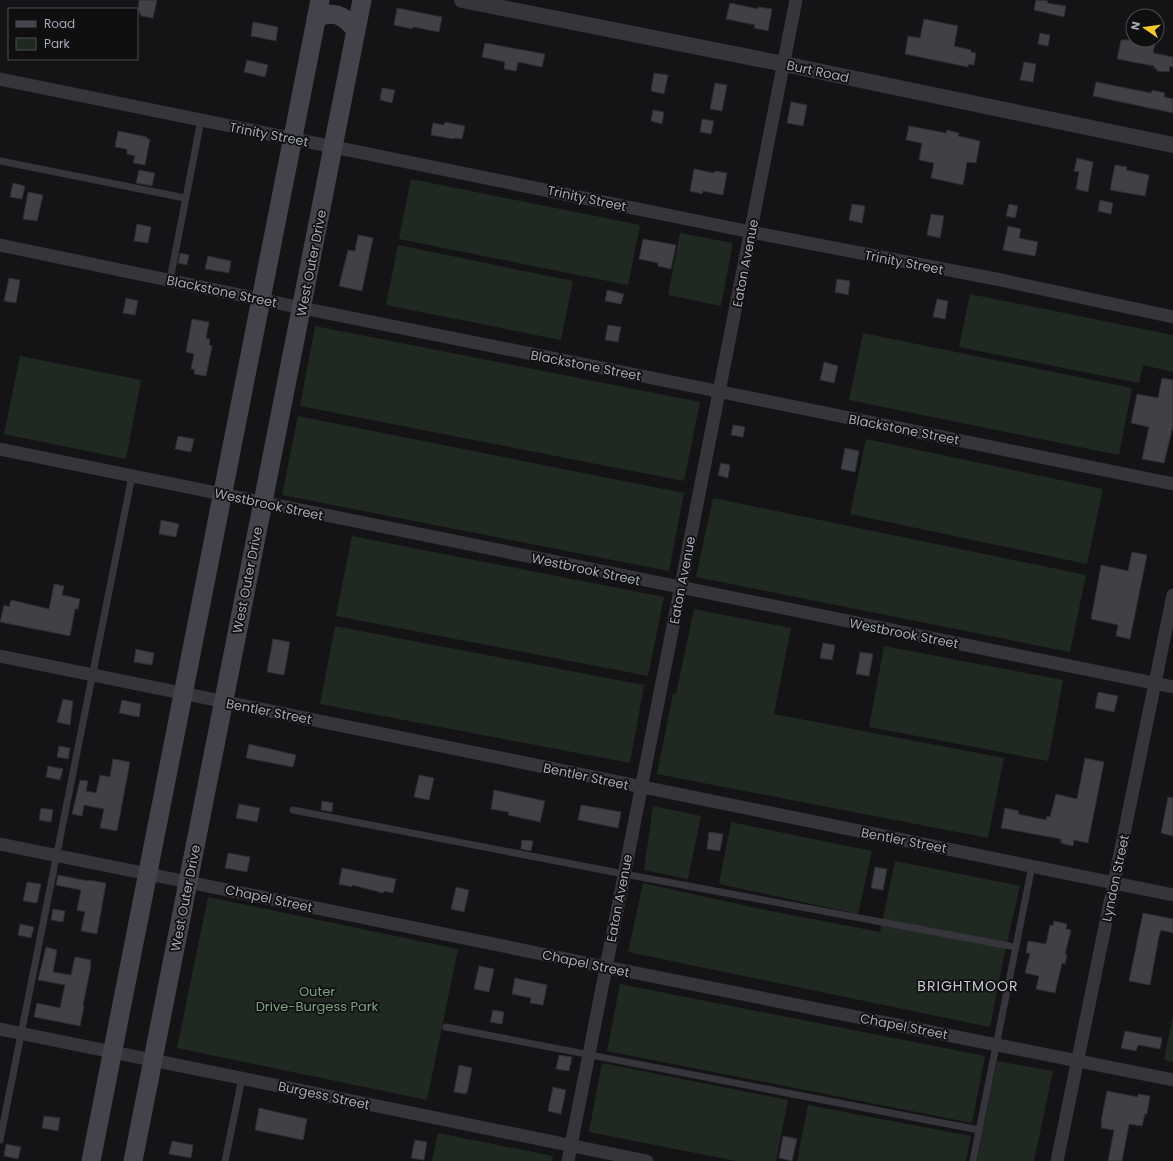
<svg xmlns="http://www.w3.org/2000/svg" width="1173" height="1161" viewBox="0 0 1173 1161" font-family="Poppins,sans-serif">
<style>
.green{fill:#202822}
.building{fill:#404146;stroke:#2e2e32}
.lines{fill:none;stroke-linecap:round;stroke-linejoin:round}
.service{stroke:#35353b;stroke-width:7}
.minor{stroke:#35353b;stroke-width:13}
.tertiary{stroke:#35353b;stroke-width:16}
.secondary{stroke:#43444b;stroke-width:19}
.labels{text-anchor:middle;stroke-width:3.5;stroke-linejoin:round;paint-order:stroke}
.street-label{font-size:13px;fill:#a5a8b6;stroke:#0f0f10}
.park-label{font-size:13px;fill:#7ca282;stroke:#0f0f10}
.neighbourhood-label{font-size:14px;letter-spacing:1px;fill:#c6c8d2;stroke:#0f0f10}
</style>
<rect width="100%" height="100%" fill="#141416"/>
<!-- green -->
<path class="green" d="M411,179l229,46 -12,60 -229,-46z
M680,233l53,10 -12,63 -53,-11z
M398,245l175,36 -12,59 -175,-35z
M970,294l203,41v37l-30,-7 -4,18 -180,-36z
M315,326l385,76 -16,79 -384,-75z
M863,333l269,55 -13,67 -270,-55z
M20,356l121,24 -15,79 -122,-25z
M298,416l386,77 -15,78 -387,-76z
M866,439l237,50 -16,75 -237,-50z
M713,498l373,77 -16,77 -374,-75z
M352,536l312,61 -16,79 -312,-60z
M694,609l97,19 -17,86 230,44 -16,80 -331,-64 16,-80h3z
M335,626l309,59 -14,78 -310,-59z
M884,646l179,34 -15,81 -179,-34z
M653,806l48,10 -13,63 -44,-9z
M731,822l141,29 -14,63 -139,-30z
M895,861l125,25 -16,70 -14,71 -362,-75 15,-69 113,25 124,24z
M208,897l250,52 -31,151 -250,-52z
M620,984l365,72 -13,67 -365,-72z
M1173,1015v47l-9,-2z
M997,1061l56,10 -19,90h-57z
M602,1063l186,37 -12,61h-40l-147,-29z
M808,1105l163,31 -5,25h-169z
M438,1133l115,23 -1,5h-120z"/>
<!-- building -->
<path class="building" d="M139,0h18l-4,18 -12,-2 -3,-7z
M1036,0l12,1 -1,2 19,3 -2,11 -30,-7z
M730,3l28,6v-2l14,2 -4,22 -14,-3 1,-3 -29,-6z
M397,8l45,9 -3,15 -26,-5 -1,2 -18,-4z
M924,19l34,7 -4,20 17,4v2l5,1 -2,12 -6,-1v3l-63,-13 3,-18 12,2z
M253,22l25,5 -2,14 -25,-5z
M1040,33l10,2 -2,11 -10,-2z
M1121,40h35l-3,13 20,4v10l-3,-1 -1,6 -12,-1v-2l-3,-1v-2l-37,-7z
M485,43l60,11 -3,13 -24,-5 -2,9 -12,-2 1,-7 -23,-5z
M247,60l21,5 -3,12 -21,-5z
M1024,62l12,2 -3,18 -13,-2z
M654,73l14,2 -4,19 -13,-3z
M1096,82l55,11 1,-3 13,3 -1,4 9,2v14l-80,-17z
M715,83l12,2 -5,26 -12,-2z
M382,88l13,2 -3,13 -12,-3z
M791,102l16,3 -4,21 -16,-3z
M653,110l11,2 -2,12 -11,-3z
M702,119l12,2 -3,13 -11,-2z
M445,122l20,4 -3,13 -8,-1v1l-23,-4 2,-12 11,2z
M909,126l37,7 1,-3 12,3 -1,3 22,5 -4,22 -9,-1 -4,23 -32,-7 3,-15 -15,-3 3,-17 -16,-3z
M118,131l29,6v2h3l-5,26 -12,-2 2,-7 -8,-2v-5l-12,-2z
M1077,158l16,4 -5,30 -12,-3 3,-17 -5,-1z
M1115,165l12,2 -1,3 23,5 -4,21 -35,-6z
M694,169l20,4 1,-2 12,2 -4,22 -20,-4 -1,3 -12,-3z
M139,170l16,3 -3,13 -16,-3z
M13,183l12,3 -3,13 -12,-2z
M28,192l15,3 -6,26 -14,-2z
M1100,200l13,3 -2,11 -13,-3z
M852,204l13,2 -3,17 -13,-3z
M1009,204l9,2 -3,12 -9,-2z
M931,214l13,2 -4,22 -13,-3z
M137,224l14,3 -3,16 -14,-2z
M1008,226l13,3 -2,9 19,4 -3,14 -32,-6z
M358,235l15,3 -11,53 -23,-5 9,-36 7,1z
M643,239l33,6 -5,24 -13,-3v-3l-19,-4z
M180,253l9,2 -2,10 -9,-2z
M208,256l23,5 -2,12 -24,-4z
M9,278l11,2 -4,23 -12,-2z
M837,279l13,2 -2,14 -13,-3z
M607,290l17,4 -3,10 -16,-3z
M126,298l12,3 -3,14 -12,-2z
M937,299l11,2 -3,18 -12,-2z
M192,319l17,3 -3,16 4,1 -1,6 3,1 -6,30 -12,-2 1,-4 -4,-1 3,-15 -8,-2z
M608,325l13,2 -3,15 -13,-2z
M824,362l14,4 -4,17 -14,-3z
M1162,378l11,2v46l-9,37 -22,-4 7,-32 -18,-4 6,-29 21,4z
M733,425l12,2 -2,10 -12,-2z
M178,436l16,3 -3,13 -16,-3z
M845,448l14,3 -4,21 -14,-3z
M721,463l9,2 -2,13 -10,-3z
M161,520l18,4 -3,13 -17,-3z
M1132,552l15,3 -17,84 -14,-3 2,-11 -27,-6 10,-54 27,6z
M54,584l10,2 -2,9 18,4 -2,10h-3l-5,27 -70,-14 4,-17 5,2 2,-7 38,9z
M273,639l17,3 -6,33 -17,-3z
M823,643l12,2 -3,15 -12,-2z
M136,649l18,4 -2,12 -18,-3z
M860,652l13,2 -4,22 -13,-2z
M1098,692l20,4 -4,16 -19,-4z
M63,699l10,2 -3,24 -13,-3z
M122,700l19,4 -2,13 -20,-4z
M249,744l47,11 -3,12 -47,-9z
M59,746l11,2 -2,11 -11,-2z
M1085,758l19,4 -16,81 -14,-3 -1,6 -12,-3v-4l-60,-11 4,-20 14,3 -1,3 28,6 1,-4 3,1 6,-23 21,5z
M113,759l17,3 -13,69 -17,-3 4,-19 -20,-4 -2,11 -10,-2 8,-34 8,1 -2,10 10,2 4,-18 10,2z
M48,766l15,3 -3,11 -14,-3z
M419,775l15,3 -5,22 -15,-3z
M494,790l51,11 -5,21 -32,-7 1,-3 -18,-3z
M1168,797l5,1v38l-12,-3z
M322,801l11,2 -1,9 -11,-2z
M239,804l21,4 -3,14 -21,-4z
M581,805l40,7 -3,16 -40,-8z
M41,808l12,2 -2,12 -12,-2z
M709,832l14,2 -3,17 -13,-2z
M522,840l11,1 -2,10 -10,-2z
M228,853l22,4 -3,15 -22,-4z
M875,867l12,2 -4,21 -12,-2z
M342,868l54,11 -3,14 -9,-2 -1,2 -31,-8v2l-13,-3z
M58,875l30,6v-1l18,3 -9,51 -16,-3 4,-19 -8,-2 4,-20 -25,-5z
M27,882l14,2 -4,19 -14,-2z
M456,887l13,3 -5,22 -13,-3z
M53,909l12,2 -2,11 -12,-2z
M1143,913l30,6v14l-12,-3 -2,6 -9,49 -21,-4z
M1054,921l13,3 -1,5 5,1 -6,24h2l-2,10 -3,-1 -7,30 -19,-4 3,-13 -14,-3 5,-20h-4l2,-12 18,3 4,-19 3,1z
M20,924l14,3 -3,11 -13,-3z
M46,947l11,3 -4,22 18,3 4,-18 16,3 -1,5h1l-8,40 1,1 -4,20 -46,-9 3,-14 23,5 5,-23 -27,-5z
M479,966l15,3 -5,23 -15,-3z
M515,978l32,7 -4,20 -13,-2 1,-5 -19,-4z
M493,1010l11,2 -2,12 -12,-2z
M1125,1031l37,7 -2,11 -22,-4 -2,6 -15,-3z
M559,1055l13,2 -3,14 -13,-2z
M459,1065l13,3 -5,25h-2v1l-11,-2z
M553,1087l13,3 -5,24 -13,-3z
M1107,1091l31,6v-3l12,2 -3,18h-2l-3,12 -13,-2 -7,37h-14l6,-31 -13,-2 1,-7h-1z
M259,1108l48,11 -4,21 -48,-10z
M44,1116l16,2 -2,13 -16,-3z
M783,1136l14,3 -5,22 -13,-3z
M415,1140l12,2 -3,18 -13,-2z
M172,1141l21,4 -2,13 -22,-4z
M6,1144l15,3 -3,12 -14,-3z"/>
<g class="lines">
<!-- service -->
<path class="service" d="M0,161l185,37
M170,280l31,-160
M293,810l331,64 386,72
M446,1027l533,103
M0,1140l132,-664
M225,1161l17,-83
M973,1161l59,-295"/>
<!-- minor -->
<path class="minor" d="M0,79l751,153 245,47 177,38
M0,245l302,63 405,81 466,95
M0,449l1173,238
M0,656l1173,239
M0,844l188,38 418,85 567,113
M0,1029l647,132
M568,1161l228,-1161
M1057,1161l116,-566"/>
<!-- tertiary -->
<path class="tertiary" d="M462,0l322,64 389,81"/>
<!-- secondary -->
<path class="secondary" d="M316,18c18,-8 27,-3 39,11
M91,1161l229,-1161
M133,1161l229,-1161"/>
</g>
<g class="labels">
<!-- street labels -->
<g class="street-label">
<text transform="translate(818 71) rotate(12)" y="5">Burt Road</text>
<text transform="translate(269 134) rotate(11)" y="5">Trinity Street</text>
<text transform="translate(587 198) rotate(12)" y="5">Trinity Street</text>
<text transform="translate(904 262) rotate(11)" y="5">Trinity Street</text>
<text transform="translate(311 263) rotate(-79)" y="5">West Outer Drive</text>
<text transform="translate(745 263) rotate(-79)" y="5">Eaton Avenue</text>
<text transform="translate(222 291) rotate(12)" y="5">Blackstone Street</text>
<text transform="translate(586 365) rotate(11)" y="5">Blackstone Street</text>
<text transform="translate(904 429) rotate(11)" y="5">Blackstone Street</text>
<text transform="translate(269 504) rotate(12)" y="5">Westbrook Street</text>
<text transform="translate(586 569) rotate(12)" y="5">Westbrook Street</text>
<text transform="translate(247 580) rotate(-79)" y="5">West Outer Drive</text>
<text transform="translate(682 580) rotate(-79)" y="5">Eaton Avenue</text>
<text transform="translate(904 633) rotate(11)" y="5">Westbrook Street</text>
<text transform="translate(269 711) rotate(11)" y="5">Bentler Street</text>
<text transform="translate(586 776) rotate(12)" y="5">Bentler Street</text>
<text transform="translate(904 840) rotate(11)" y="5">Bentler Street</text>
<text transform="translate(1115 878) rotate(-78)" y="5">Lyndon Street</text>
<text transform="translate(185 898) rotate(-79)" y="5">West Outer Drive</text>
<text transform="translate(269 898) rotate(12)" y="5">Chapel Street</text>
<text transform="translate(619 898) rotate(-79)" y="5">Eaton Avenue</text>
<text transform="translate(586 963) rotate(12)" y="5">Chapel Street</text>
<text transform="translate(904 1026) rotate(11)" y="5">Chapel Street</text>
<text transform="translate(324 1095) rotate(12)" y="5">Burgess Street</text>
</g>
<!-- park labels -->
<g class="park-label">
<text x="317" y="996">Outer<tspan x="317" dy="15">Drive-Burgess Park</tspan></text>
</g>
<!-- neighbourhood labels -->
<g class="neighbourhood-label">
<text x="968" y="991">BRIGHTMOOR</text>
</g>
</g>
<!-- legend -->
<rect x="8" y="8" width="130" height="52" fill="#0f0f10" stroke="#4b4c52"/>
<rect x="16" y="21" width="20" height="6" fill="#43444b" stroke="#4b4c52"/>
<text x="44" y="28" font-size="12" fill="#a5a8b6">Road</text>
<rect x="16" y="38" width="20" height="12" fill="#202822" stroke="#4b4c52"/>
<text x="44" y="48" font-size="12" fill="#a5a8b6">Park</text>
<!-- north arrow -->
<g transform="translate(1145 28) rotate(283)"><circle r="19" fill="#0f0f10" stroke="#4b4c52"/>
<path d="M0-3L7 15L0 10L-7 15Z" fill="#f5c92c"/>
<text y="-6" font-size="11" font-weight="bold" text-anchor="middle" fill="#a5a8b6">N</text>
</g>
</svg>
